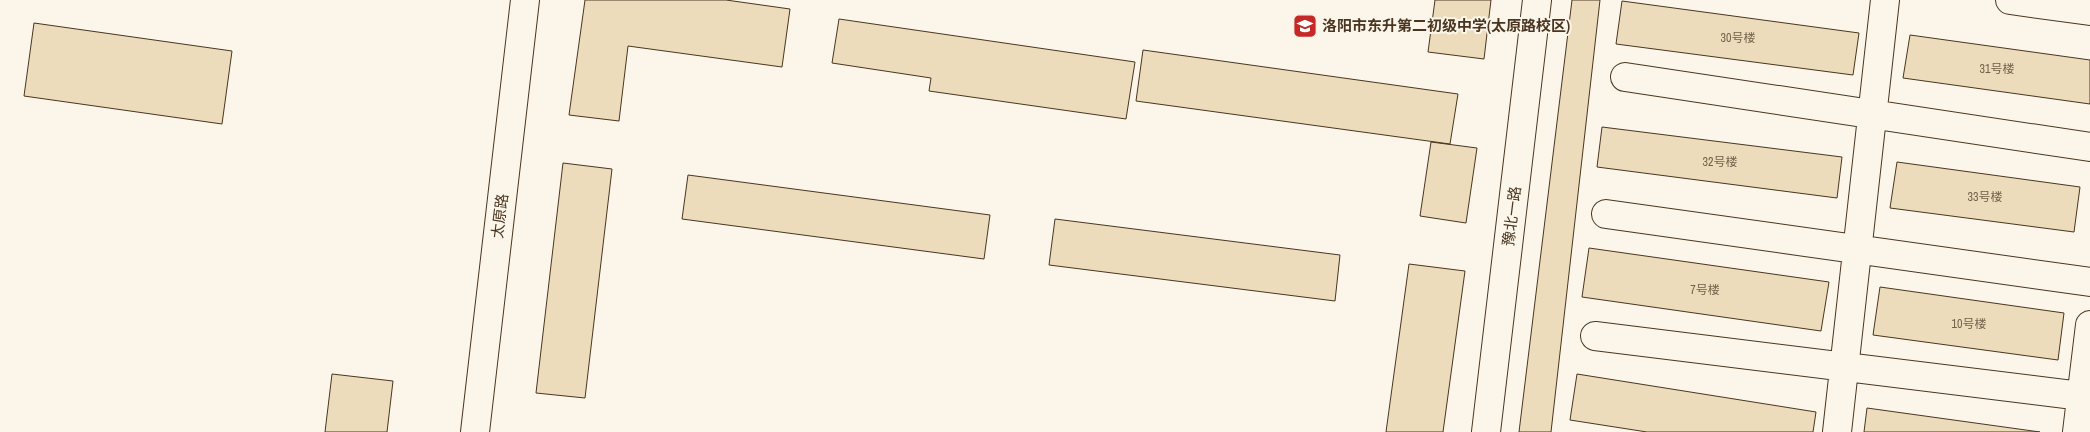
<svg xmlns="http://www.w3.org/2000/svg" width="2090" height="432" viewBox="0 0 2090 432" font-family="'Archivo Narrow','Noto Sans SC',sans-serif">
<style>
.building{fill:#ecdcbc;stroke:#4a3520}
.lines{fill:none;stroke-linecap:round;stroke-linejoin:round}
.minor-casing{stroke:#4a3520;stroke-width:30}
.major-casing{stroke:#4a3520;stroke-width:30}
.minor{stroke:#fbf6e9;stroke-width:28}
.major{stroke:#fbf6e9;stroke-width:28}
.labels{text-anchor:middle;stroke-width:4;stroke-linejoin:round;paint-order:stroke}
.number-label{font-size:12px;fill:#725f47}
.poi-label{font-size:15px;font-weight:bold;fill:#4a3520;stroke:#fbf6e9;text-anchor:start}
.street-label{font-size:15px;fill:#4a3520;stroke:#fbf6e9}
</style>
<rect width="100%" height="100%" fill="#fbf6e9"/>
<!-- building -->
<path class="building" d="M585,0h141l64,9 -8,58 -154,-21 -9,75 -50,-6z
M1435,0h56l-7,59 -56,-7z
M1572,0h28l-49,432h-32z
M1622,1l237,32 -6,42 -237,-31z
M839,19l296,43 -9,57 -197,-28 2,-13 -99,-15z
M34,23l198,28 -10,73 -198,-28z
M1910,35l180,25v44l-187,-26z
M1143,50l315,44 -8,50 -314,-43z
M1602,127l240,30 -5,41 -240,-31z
M1431,142l46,6 -11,75 -46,-7z
M1897,162l183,25 -6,45 -184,-24z
M563,163l49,6 -27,229 -49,-5z
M688,175l302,40 -6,44 -302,-40z
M1055,219l285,36 -5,46 -286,-36z
M1589,248l240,34 -8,49 -239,-34z
M1409,264l56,7 -22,161h-57z
M1880,287l184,26 -6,47 -185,-25z
M332,374l61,7 -6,51h-62z
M1577,374l239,38 -3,20h-166l-77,-12z
M1867,408l173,24h-176z"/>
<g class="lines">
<!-- minor casing -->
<g class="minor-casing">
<path id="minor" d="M2010,0l80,11
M1625,77l465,70
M1606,214l484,68
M1595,336l495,61
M1486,432l51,-432
M1837,432l48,-432
M2077,432l13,-107"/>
</g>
<!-- major casing -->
<g class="major-casing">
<path id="major" d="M475,432l50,-432"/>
</g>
<!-- minor -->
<use href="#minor" class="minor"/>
<!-- major -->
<use href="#major" class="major"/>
</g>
<!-- icons -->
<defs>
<g id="school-square" transform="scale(1.25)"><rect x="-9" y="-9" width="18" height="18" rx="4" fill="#c62828" stroke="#fbf6e9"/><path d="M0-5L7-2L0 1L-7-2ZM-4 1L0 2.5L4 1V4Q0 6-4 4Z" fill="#fff"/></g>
</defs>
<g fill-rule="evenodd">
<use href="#school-square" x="1305" y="26"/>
</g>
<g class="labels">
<!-- number labels -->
<g class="number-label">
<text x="1738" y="42">30号楼</text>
<text x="1997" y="73">31号楼</text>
<text x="1720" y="166">32号楼</text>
<text x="1985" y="201">33号楼</text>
<text x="1705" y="294">7号楼</text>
<text x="1969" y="328">10号楼</text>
</g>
<!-- poi labels -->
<g class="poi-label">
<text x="1322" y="31">洛阳市东升第二初级中学(太原路校区)</text>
</g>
<!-- street labels -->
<g class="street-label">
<text transform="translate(500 216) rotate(-83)" y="5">太原路</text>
<text transform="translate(1512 216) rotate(-83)" y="5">豫北一路</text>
</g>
</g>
</svg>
